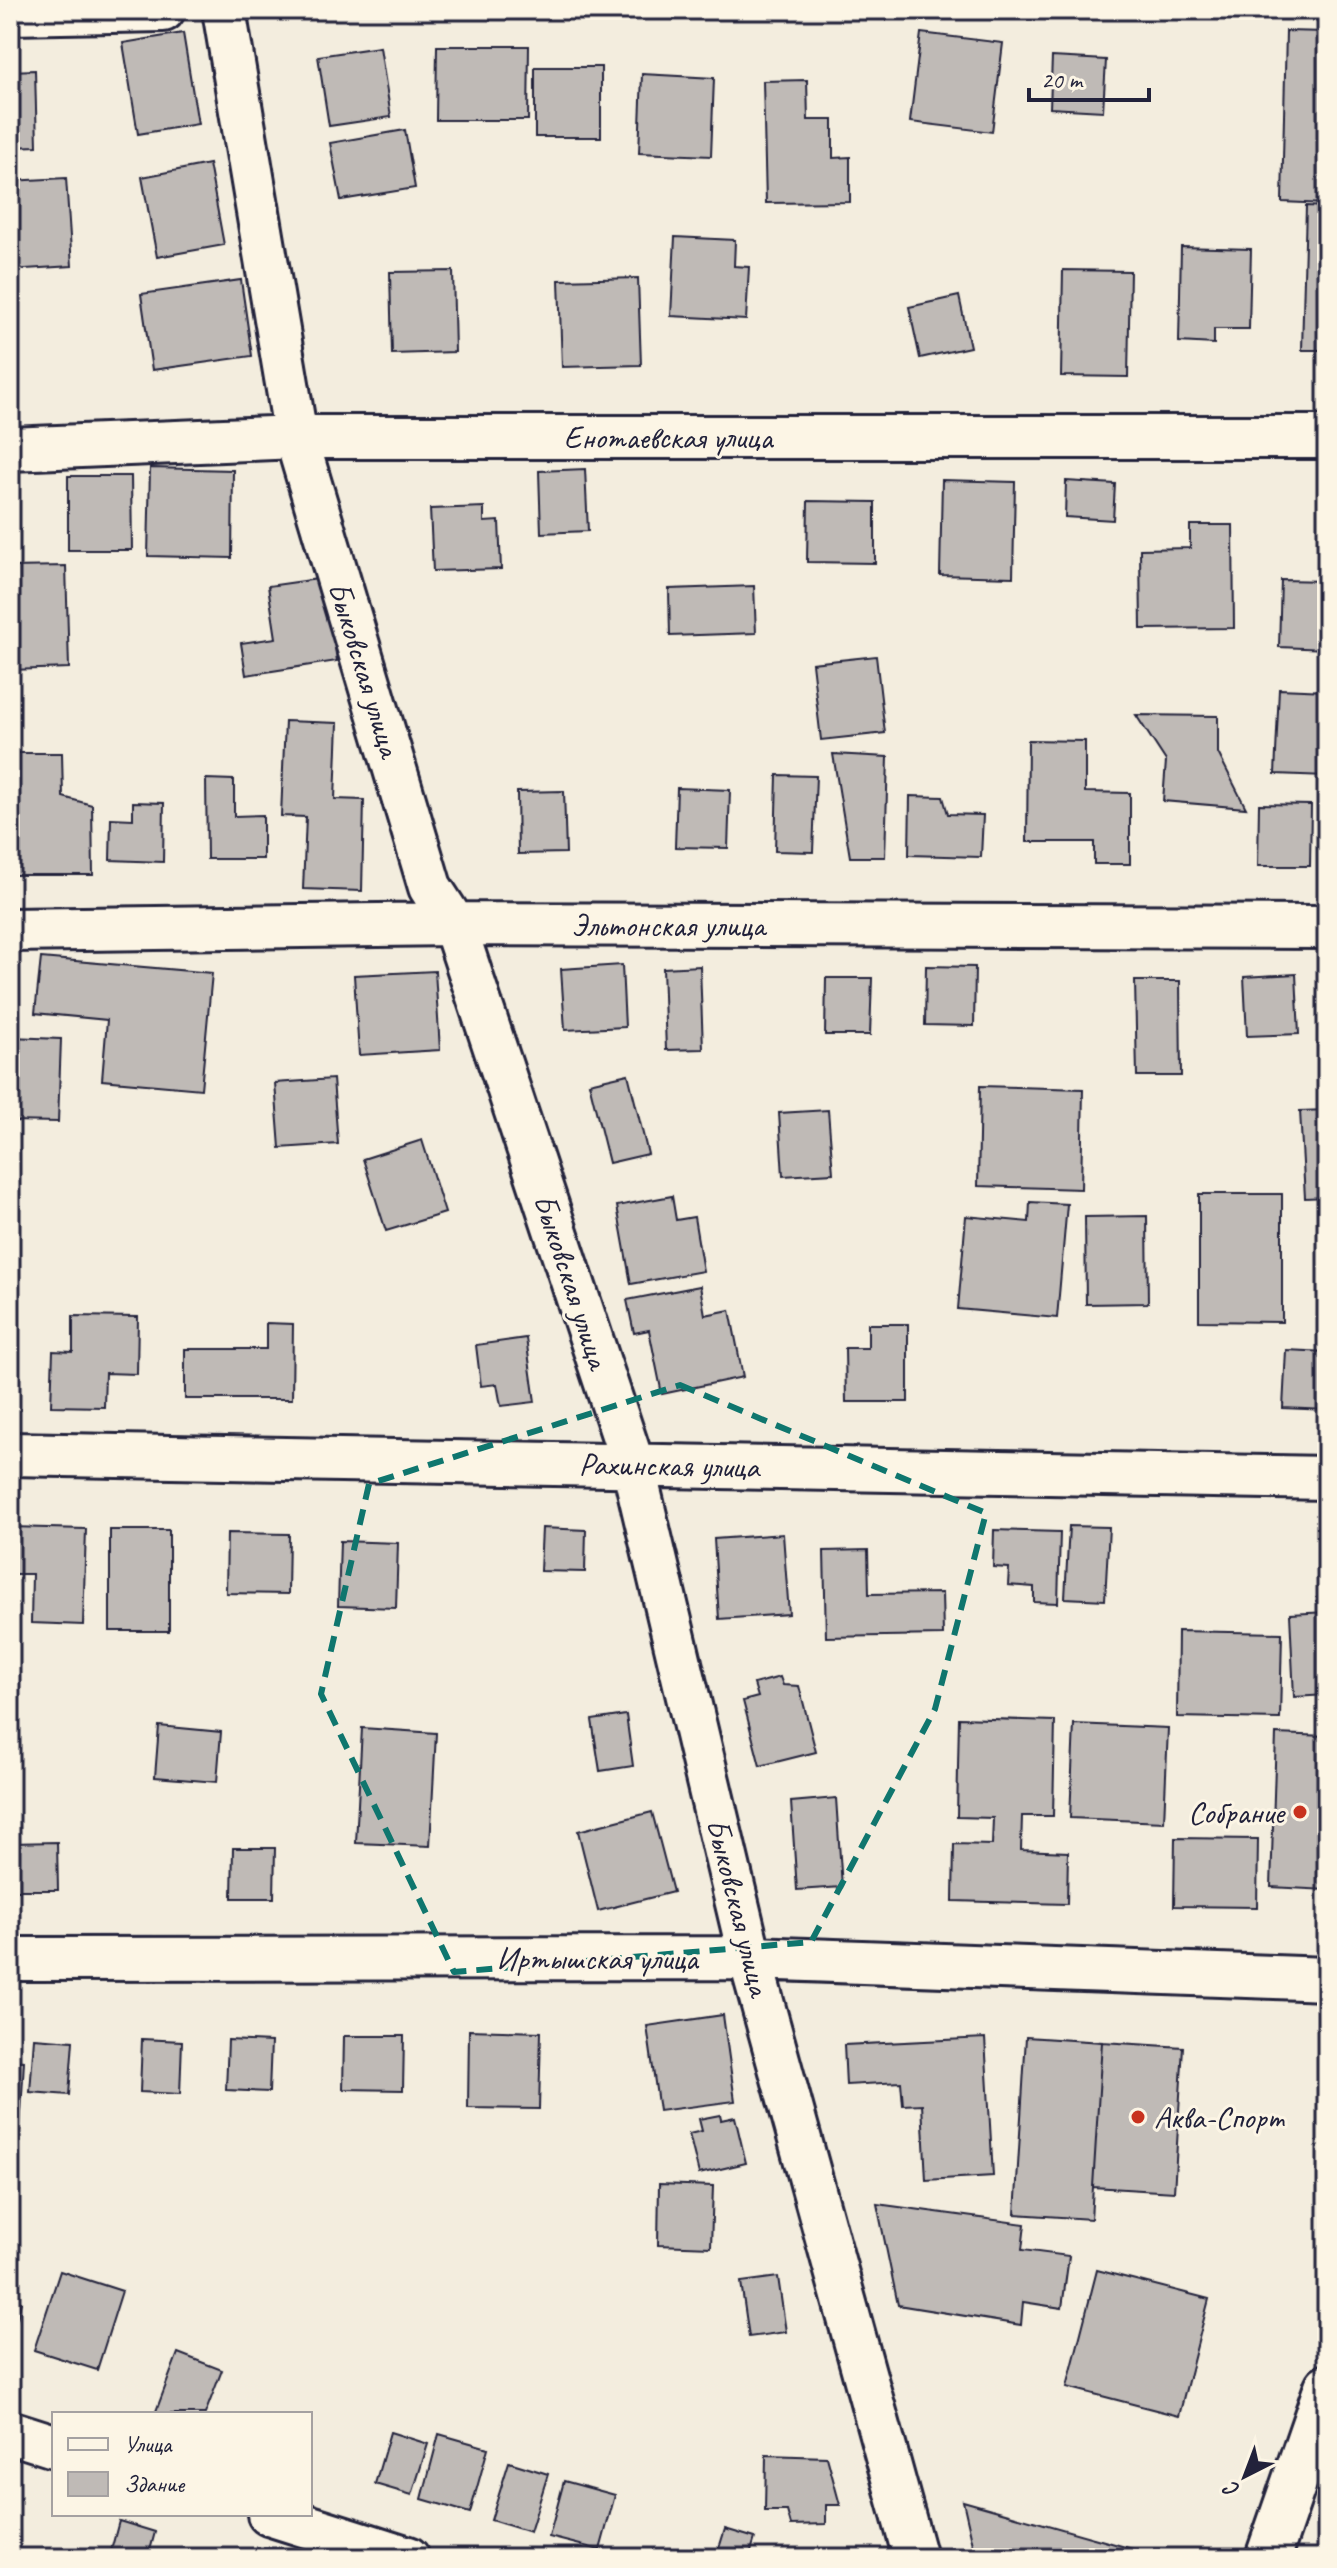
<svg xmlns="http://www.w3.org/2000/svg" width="1337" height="2568" viewBox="0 0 1337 2568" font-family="Caveat,sans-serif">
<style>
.building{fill:#bfbab6;stroke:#22223b;stroke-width:2}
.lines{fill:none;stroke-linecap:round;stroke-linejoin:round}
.street-casing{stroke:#22223b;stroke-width:48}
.highway-casing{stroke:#22223b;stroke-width:50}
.street{stroke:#fcf5e5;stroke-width:42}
.highway{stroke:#fcf5e5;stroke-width:44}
.marked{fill:none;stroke:#0f766e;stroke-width:6;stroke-dasharray:16 10;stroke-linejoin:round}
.poi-dot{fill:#c8321e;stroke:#fcf5e5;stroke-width:3}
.labels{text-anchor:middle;stroke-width:6;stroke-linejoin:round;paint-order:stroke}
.street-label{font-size:32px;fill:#22223b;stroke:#fcf5e5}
.poi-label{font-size:32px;fill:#22223b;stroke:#fcf5e5;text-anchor:end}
</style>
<rect width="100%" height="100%" fill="#f3edde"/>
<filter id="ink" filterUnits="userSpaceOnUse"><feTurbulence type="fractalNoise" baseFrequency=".0125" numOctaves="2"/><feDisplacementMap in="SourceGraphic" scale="16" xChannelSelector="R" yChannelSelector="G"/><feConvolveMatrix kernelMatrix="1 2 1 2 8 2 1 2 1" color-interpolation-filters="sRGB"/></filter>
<g filter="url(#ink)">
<!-- building -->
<path class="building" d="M1286,31l41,1v172l-45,-2z
M183,33l15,91 -60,10 -15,-91z
M921,33l82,10 -11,89 -82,-10z
M437,46h92l-1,74h-92z
M380,47l11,70 -62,9 -11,-70z
M1052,57l54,3 -3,51 -53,-3z
M535,67h66v70h-66z
M35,70l2,76 -27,1v-76z
M642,74l72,4 -3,78 -72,-3z
M807,80l1,40h25v38l17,-1v45l-84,1 -3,-122z
M405,130l10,58 -74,12 -11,-57z
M209,164l15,81 -67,12 -15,-80z
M66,178l6,88 -62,4v-89z
M1306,206l21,1v143h-25z
M675,237l60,3 -1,26 15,1 -3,53 -75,-4z
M1181,247l70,2 -2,80h-35v15l-35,-2z
M1063,270l67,1 -2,106 -67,-1z
M453,271l2,81 -63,2 -2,-82z
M638,278l3,87 -79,2 -3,-87z
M241,280l11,76 -100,14 -11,-76z
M959,296l11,51 -50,11 -11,-51z
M150,468l83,2 -1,88 -84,-2z
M585,469l3,62 -47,2 -2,-62z
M68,476h63l1,74h-64z
M942,480l73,2 -2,95 -73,-2z
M1066,481l49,3 -2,36 -48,-3z
M808,501l67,1v61l-68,-1z
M484,507v15l15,-1 2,48 -68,2 -3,-62z
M1190,525h43l1,103 -93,1 -1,-80 50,-1z
M66,566l3,102 -59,2v-103z
M325,578l12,83 -91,14 -5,-32 35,-5 -8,-52z
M1281,580l46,1v68l-48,-2z
M754,586l2,47 -86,3 -1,-47z
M876,656l9,77 -64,7 -9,-77z
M1279,689l48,2v85l-52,-2z
M1136,715l82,1v37l28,55 -83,-7 3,-40z
M285,721l53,2 -3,76 29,1 -2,91 -59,-2 3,-72 -25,-1z
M1028,740l57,1v51l45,1v71h-36v-22h-67z
M10,753h52l1,44 29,8 1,70h-83z
M833,754l55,3 -3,100h-35z
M777,775l39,1 -3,76 -38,-1z
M206,779l28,1v36l29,-1v44h-56z
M677,788l53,2 -2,58 -53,-1z
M564,791l2,62 -48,1 -1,-62z
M910,796l33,1 5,17 35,1 -2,42 -72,-2z
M133,802l31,1 -1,59 -53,-2 1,-42 22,1z
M1259,804l52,1 -1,61h-52z
M41,958l171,15 -11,116 -99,-9 5,-60 -72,-7z
M622,965l3,62 -60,3 -4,-61z
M700,966l3,83 -37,1 -3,-82z
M926,966l49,1 -1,59 -49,-1z
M435,971l5,79 -81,5 -5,-80z
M1296,974l3,60 -52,2 -3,-59z
M826,978h46l-2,57h-45z
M1135,981h45l1,95h-44z
M10,1037l51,2 -3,83 -48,-1z
M628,1074l20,80 -39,9 -20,-80z
M333,1079l5,65 -58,4 -5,-65z
M980,1086l103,3 -2,100 -103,-3z
M828,1110l5,63 -50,3 -4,-63z
M1327,1110v87l-22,1 -5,-87z
M422,1140l23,73 -59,18 -23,-72z
M1199,1194h83v128l-83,-1z
M672,1196l4,24 18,-3 9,54 -72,13 -14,-78z
M1030,1202l37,2 -10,114 -99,-9 8,-93 63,6z
M1147,1216l1,87 -62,1 -1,-87z
M700,1286l5,29 25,-5 13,67 -81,17 -13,-64 -15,3 -7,-33z
M73,1316l65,1 -1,57 -32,-1 -1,34 -53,-1 2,-55 20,1z
M266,1323l27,1 -1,75h-107v-50h81z
M868,1324h40v78h-62l-1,-54h23z
M526,1338l9,64 -34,4 -4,-22 -16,2 -5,-41z
M1286,1350l41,2v58l-44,-2z
M10,1356h7l-1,43h-6z
M1069,1526l40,1 -4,73 -40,-2z
M10,1527l76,2 -3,96 -52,-2 1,-49h-22z
M542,1528l44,2 -1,42 -45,-1z
M110,1530h59v101h-59z
M994,1530l66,2 -2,71 -24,-1v-15l-26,-2 1,-17 -16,-1z
M227,1533l62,1 -1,60 -62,-1z
M783,1534l6,80 -70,5 -5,-80z
M340,1541l58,2 -2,65 -58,-2z
M868,1550l1,44 73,-1 1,42 -117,2 -2,-86z
M1327,1612v83l-33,2 -4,-83z
M1178,1631l104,2 -2,86 -103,-2z
M780,1677l3,8 16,1 17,66 -56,14 -17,-65 15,-4 -4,-13z
M626,1715l7,51 -33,5 -8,-51z
M959,1718l96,3 -2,95h-31l-1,34 47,2 -1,52 -114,-3 1,-57 38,1 1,-27 -36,-1z
M1074,1724l94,4 -4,94 -94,-4z
M159,1726l62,6 -4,50 -62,-5z
M362,1728l74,5 -6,113 -74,-3z
M1276,1734l51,2v154l-56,-3z
M836,1798l6,89 -45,3 -6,-88z
M652,1812l21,80 -75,19 -20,-80z
M1175,1838l83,1 -1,68 -83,-1z
M57,1842l1,48h-48v-47z
M233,1848h42l-1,50h-42z
M723,2015l12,86 -76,10 -12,-85z
M469,2030l72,2 -2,77 -71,-1z
M344,2036h60l-1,54 -60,-1z
M1026,2037l76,5 -11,177 -76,-5z
M34,2038l39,3 -4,54 -39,-3z
M985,2038l8,138 -67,4 -4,-76 -19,1 -2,-23 -55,3 -2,-40z
M142,2039l40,2 -2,53 -40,-2z
M228,2040l43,2 -2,50 -43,-2z
M1102,2042l81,5 -9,145 -81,-5z
M10,2060l14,1 -4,69 -10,-1z
M720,2115l1,5 14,-3 11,46 -47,11 -10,-40 13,-3 -3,-12z
M659,2184l54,2 -2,61 -53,-2z
M877,2204l148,20 -3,26 47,6 -7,52 -39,-6 -2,23 -123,-20z
M1097,2270l112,29 -30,117 -112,-29z
M60,2271l62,20 -25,79 -63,-20z
M778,2277l8,55 -37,5 -8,-55z
M10,2299l11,3 -11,46z
M178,2353l44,17 -17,44h-50z
M390,2432l38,12 -16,51 -37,-11z
M439,2434l49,14 -18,65 -48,-14z
M766,2455l61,2 13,48h-14v19l-35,1 -4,-14h-22z
M509,2462l39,12 -18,58 -39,-12z
M564,2481l51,14 -15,55 -51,-13z
M963,2501l187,53 -2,4h-172z
M119,2521l36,11 -7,26h-39z
M725,2529l30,9 -6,20h-33z"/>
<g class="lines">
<!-- street casing -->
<g class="street-casing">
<path id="street" d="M224,10l72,427 134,450 24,37 179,541 117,493 165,600
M10,13l153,-3
M10,449l286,-12h1031
M10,930l444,-6 873,3
M10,1454l1317,24
M10,1959l740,-1 577,21
M10,2432l44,14
M269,2514l139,44"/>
</g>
<!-- highway casing -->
<g class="highway-casing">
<path id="highway" d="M1268,2558l59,-171"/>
</g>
<!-- street -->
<use href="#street" class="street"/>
<!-- highway -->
<use href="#highway" class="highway"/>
</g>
</g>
<!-- marked area -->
<path class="marked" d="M680,1385l306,128 -51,196 -124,233 -357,30 -133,-278 48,-210z"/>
<!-- markers -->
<g class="poi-dot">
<circle cx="1300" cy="1812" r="8"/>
<circle cx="1138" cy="2117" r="8"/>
</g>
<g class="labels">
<!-- street labels -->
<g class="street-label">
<text x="668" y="448">Енотаевская улица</text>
<text transform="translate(365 669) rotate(73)" y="11">Быковская улица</text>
<text x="668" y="936">Эльтонская улица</text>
<text transform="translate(572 1281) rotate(72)" y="11">Быковская улица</text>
<text transform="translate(669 1465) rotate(1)" y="11">Рахинская улица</text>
<text transform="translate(739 1907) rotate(76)" y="11">Быковская улица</text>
<text x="597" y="1969">Иртышская улица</text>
</g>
<!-- poi labels -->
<g class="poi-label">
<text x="1284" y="1823">Собрание</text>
<text x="1154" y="2128" text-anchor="start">Аква-Спорт</text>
</g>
</g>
<!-- margin -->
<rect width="1337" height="2568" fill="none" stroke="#fcf5e5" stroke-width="40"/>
<rect x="20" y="20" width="1297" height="2528" fill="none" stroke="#22223b" stroke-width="3" filter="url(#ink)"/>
<!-- legend -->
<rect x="52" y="2412" width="260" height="104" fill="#fcf5e5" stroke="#a5a1a1" stroke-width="2"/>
<rect x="68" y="2438" width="40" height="12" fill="#fcf5e5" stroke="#a5a1a1" stroke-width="2"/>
<text x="124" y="2452" font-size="24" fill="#22223b">Улица</text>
<rect x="68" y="2472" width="40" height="24" fill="#bfbab6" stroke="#a5a1a1" stroke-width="2"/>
<text x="124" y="2492" font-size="24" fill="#22223b">Здание</text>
<!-- north arrow -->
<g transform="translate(1245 2476) rotate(222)" stroke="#fcf5e5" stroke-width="6" paint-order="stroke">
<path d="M0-6L14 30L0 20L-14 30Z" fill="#22223b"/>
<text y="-12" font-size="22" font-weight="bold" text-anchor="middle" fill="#22223b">С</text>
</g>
<!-- scale -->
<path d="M1029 88v12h120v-12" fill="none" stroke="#22223b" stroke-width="4"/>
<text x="1041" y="88" font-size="24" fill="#22223b" stroke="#fcf5e5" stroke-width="6" paint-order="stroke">20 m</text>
</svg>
